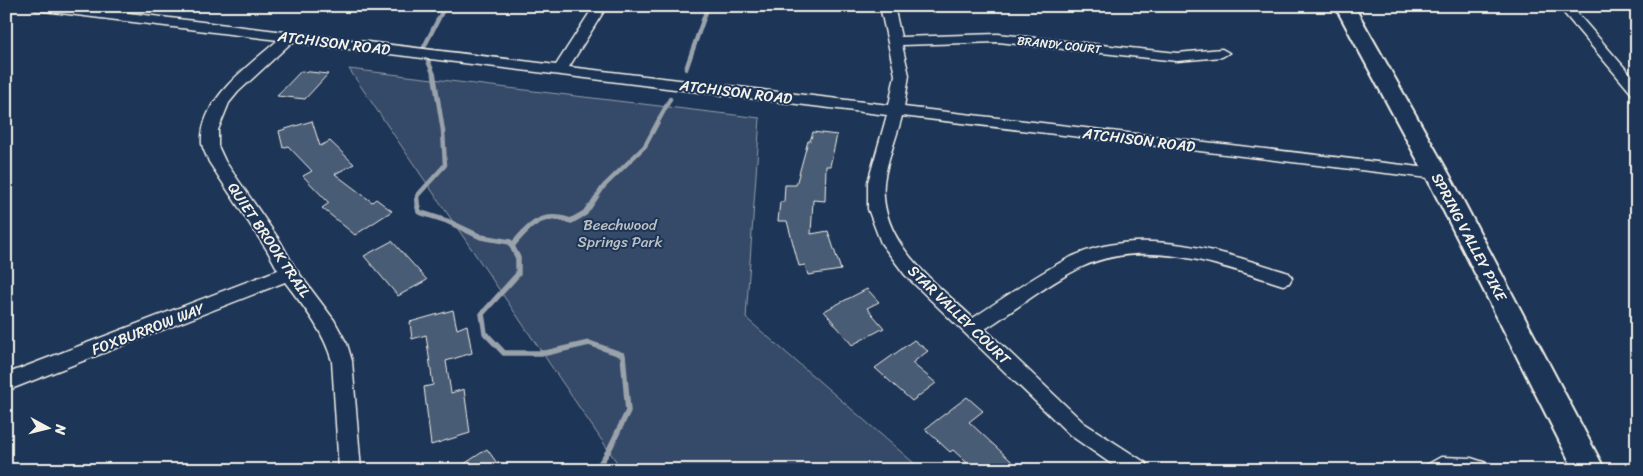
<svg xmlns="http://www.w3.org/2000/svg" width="1643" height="476" viewBox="0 0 1643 476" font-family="Sriracha,sans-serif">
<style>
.green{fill:#354a67;stroke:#949ea8}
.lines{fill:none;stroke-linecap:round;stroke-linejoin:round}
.stream-far1{stroke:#9aa2ab;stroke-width:4.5}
.stream{stroke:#9aa2ab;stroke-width:5.5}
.building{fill:#485b74;stroke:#f4f1e8}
.lane-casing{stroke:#f4f1e8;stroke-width:3}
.street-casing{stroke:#f4f1e8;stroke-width:3}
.secondary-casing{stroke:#f4f1e8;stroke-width:4}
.lane{fill:#1d3557;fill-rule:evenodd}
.street{fill:#1d3557;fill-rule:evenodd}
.secondary{fill:#1d3557;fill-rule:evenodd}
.labels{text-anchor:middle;stroke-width:4;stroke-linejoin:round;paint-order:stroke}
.far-street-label{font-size:12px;fill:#f4f1e8;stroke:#1d3557}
.street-label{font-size:15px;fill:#f4f1e8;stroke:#1d3557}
.park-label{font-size:15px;fill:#bbbfc1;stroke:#1d3557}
</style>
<rect width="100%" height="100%" fill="#1d3557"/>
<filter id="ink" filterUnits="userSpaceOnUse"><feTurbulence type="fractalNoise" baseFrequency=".02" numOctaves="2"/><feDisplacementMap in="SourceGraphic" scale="10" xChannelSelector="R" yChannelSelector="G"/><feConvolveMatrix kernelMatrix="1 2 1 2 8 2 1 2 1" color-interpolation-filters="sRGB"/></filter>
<g filter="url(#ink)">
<!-- green -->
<path class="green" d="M349,69l411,49 -14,200 176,152h-300z"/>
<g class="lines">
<!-- stream-far1 -->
<path class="stream-far1" d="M686,69l22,-63
M418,208l-1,-12 28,-31 -2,-34 -9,-56 -11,-26 22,-43
M589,208l15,-22 41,-40 25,-47"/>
<!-- stream -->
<path class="stream" d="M418,207l1,5 28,9 34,16 29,5 8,16v16l-36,40 3,19 19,20h42l43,-10 34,12 5,56 -19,39 -13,20
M512,246c17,-21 30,-35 59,-25l14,-8 4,-6"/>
</g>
<!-- building -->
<path class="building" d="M301,71l27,3 -23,25 -28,-3z
M312,121l8,25 10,-5 24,23 -19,10 37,28 4,-3 16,12 -37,24 -33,-27 7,-5 -26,-27 9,-5 -24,-25 -5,2 -4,-17z
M813,132l24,3 -7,31h-4l-1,35 -12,-1 -2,34 17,-3 13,39 -33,5 -3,-10 -6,1 -12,-45h-9l2,-19h4l1,-17h11l12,-44h2z
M392,241l35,39 -29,16 -34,-40z
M867,289l12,13 -12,6 17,20 -32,17 -28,-34z
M453,310l4,19 10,-4 5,28 -26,8 5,32 13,-4 6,44 -39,12 -7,-58 9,-2 -7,-50 -14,4 -2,-17z
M914,340l14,11 -16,12 24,20 -24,18 -37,-33z
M967,397l16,14 -14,11 52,48h-46l-22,-20 -3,2 -25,-23z
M487,449l15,21h-47z"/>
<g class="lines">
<!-- lane casing -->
<g class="lane-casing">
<path id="lane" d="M1441,457l30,1 28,9 1,3h-22l-7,-2 -29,-1 -5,3h-15l1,-3z"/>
</g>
<!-- street casing -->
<g class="street-casing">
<path id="street" d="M30,6h41l485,59 38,-59h13l-38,61 320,38 6,-30 -15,-69h14l7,31 97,-3 179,19 45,-4 7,4 -7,4 -45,4 -179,-19 -96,3 7,30 -5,32 533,62 6,1 2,4 -2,4 -6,1 -535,-63c-5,21 -16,46 -18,67 -5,60 50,98 89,135 31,-20 61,-42 94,-59 72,-36 151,-8 222,14l3,5 -3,5 -6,2c-64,-20 -136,-48 -201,-18 -34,16 -65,42 -97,62l99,94 62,40 3,7h-29l-50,-35 -165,-160 -24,-32 -13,-34v-27l19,-67 -595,-73 -54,50 -9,11 -11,27v16l7,15 55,80 15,27 39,52 13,24 5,17 9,109h-22l-7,-109c-9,-31 -28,-54 -47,-79l-279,109v-17l272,-104 -11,-20 -58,-88c-2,-6 -6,-12 -7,-18 -3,-45 47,-78 76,-104l-242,-30z
M1558,6h13l66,76v13l-5,-1z"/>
</g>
<!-- secondary casing -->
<g class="secondary-casing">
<path id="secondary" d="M1335,6h19l95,168 156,296h-31l-149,-296z"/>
</g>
<!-- lane -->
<use href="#lane" class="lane"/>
<!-- street -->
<use href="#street" class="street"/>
<!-- secondary -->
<use href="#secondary" class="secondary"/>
</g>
</g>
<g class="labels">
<!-- far-street labels -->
<g class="far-street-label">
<text transform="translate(1059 45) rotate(6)" y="4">BRANDY COURT</text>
</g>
<!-- street labels -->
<g class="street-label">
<text transform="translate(334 43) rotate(7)" y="5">ATCHISON ROAD</text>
<text transform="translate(736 92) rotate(7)" y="5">ATCHISON ROAD</text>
<text transform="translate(1139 140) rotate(7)" y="5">ATCHISON ROAD</text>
<text transform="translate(1469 237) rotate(62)" y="5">SPRING VALLEY PIKE</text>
<text transform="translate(269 240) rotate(56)" y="5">QUIET BROOK TRAIL</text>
<text transform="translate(959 315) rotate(44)" y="5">STAR VALLEY COURT</text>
<text transform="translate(148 329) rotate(-21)" y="5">FOXBURROW WAY</text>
</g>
<!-- park labels -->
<g class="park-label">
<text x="620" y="230">Beechwood<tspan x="620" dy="17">Springs Park</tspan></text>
</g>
</g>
<!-- margin -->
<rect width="1643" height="476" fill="none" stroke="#1d3557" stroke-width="25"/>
<rect x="12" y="12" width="1618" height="451" fill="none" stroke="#f4f1e8" stroke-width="2" filter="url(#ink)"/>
<!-- north arrow -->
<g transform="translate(48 428) rotate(97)" stroke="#1d3557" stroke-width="4" paint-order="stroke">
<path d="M0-4L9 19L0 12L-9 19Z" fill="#f4f1e8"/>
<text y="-8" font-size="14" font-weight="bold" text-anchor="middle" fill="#f4f1e8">N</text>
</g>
</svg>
